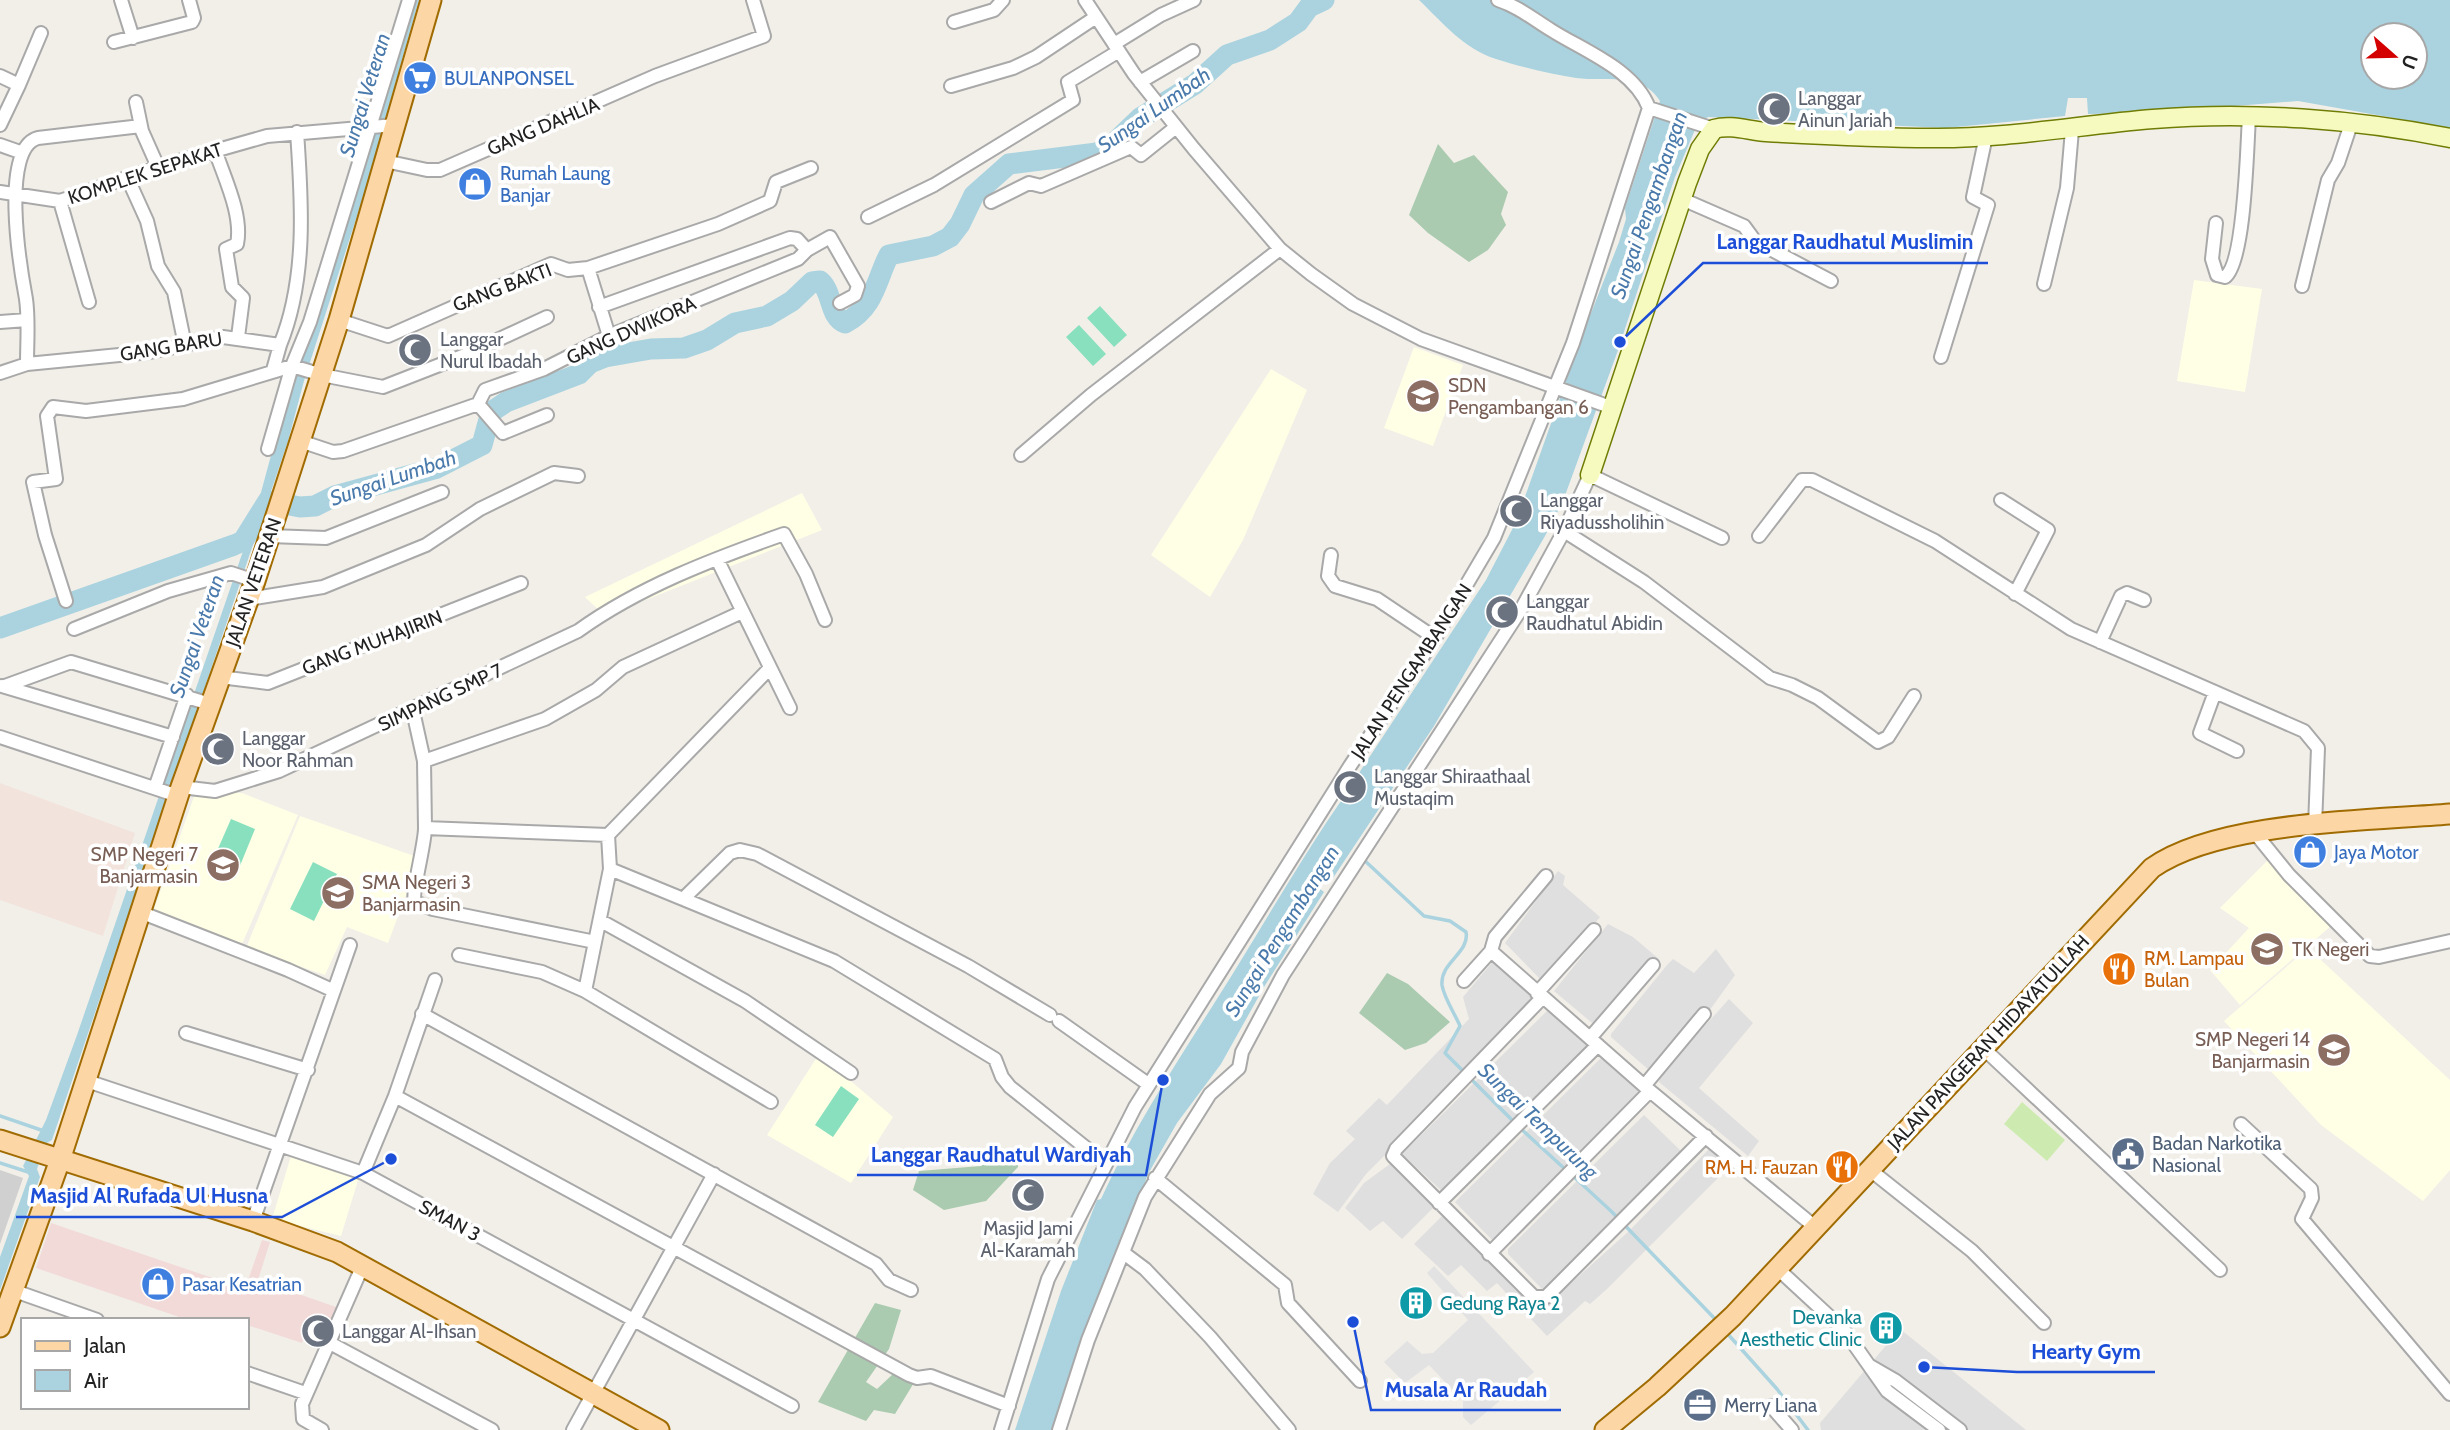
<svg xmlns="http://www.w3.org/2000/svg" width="2450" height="1430" viewBox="0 0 2450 1430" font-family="Cabin,sans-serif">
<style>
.residential{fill:#e0dfdf}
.commercial{fill:#f2dad9}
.education{fill:#ffffe5}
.religious{fill:#d0d0d0}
.military{fill:#f3e3dd}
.grass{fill:#cdebb0}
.cemetery{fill:#aacbaf}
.pitch{fill:#88e0be}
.parking{fill:#e2e2e2}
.water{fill:#aad3df;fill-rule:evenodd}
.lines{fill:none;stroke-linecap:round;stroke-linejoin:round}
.stream{stroke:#aad3df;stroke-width:3.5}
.river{stroke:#aad3df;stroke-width:21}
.street-casing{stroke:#a9a9a9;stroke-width:16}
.secondary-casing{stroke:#707d05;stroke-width:21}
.primary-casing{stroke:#a06b00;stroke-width:23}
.street{stroke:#fff;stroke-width:12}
.secondary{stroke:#f7fabf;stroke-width:18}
.primary{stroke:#fcd6a4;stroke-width:19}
.labels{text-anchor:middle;stroke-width:7;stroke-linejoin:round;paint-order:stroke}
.shop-label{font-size:19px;fill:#366cbe;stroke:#fff;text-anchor:start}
.worship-label{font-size:19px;fill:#5b616d;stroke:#fff;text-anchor:start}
.street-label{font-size:19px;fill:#222;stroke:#fff}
.education-label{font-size:19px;fill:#785e54;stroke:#fff;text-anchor:start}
.food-label{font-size:19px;fill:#c56008;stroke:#fff;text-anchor:start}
.service-label{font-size:19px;fill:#4e5e75;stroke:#fff;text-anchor:start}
.culture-label{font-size:19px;fill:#0d838f;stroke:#fff;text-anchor:start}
.water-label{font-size:21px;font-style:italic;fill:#4a7aab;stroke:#fff}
.leader{fill:none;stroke:#1d4ed8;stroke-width:2.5}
.callout-dot{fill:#1d4ed8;stroke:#fff;stroke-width:2.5}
.callout-label{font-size:21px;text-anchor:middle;font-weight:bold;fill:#1d4ed8;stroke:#fff;stroke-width:7;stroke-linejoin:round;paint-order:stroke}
</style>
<rect width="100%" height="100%" fill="#f2efe9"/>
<!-- residential -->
<path class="residential" d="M1558,871l7,5 -2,9 37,32 -53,65 -6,-2 -36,-37z
M1608,924l25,13 26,22 -61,69 -44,-37z
M1716,949l19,26 -23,32 -58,65 -4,-1 -39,-34v-3l56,-69 6,-6 21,14z
M1495,959l48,38 -177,177 -28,38 -25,-18 17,-31 25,-24 -9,-8 33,-33 8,7 82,-86 -6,-22z
M1729,999l24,24 -54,65 60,53 -11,15 -89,-74 2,-7z
M1549,1009l45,36 -150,148 -42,-39z
M1603,1056l42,36 -149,152 -41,-42z
M1644,1115l41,40 -140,137 -37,-38v-5z
M1711,1147l24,14 -128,128 -17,15 -5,-3 -38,35 -16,-17 97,-87z
M1394,1161l45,41 -37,37 -19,-18 -13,10 -25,-23 19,-25z
M1447,1211l96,91 -16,14 -30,-33 -10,8 -26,-26 -13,11 -34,-32z
M1900,1329l126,101h-205l-1,-7z"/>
<!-- commercial -->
<path class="commercial" d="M51,1223l194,66 17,-49 8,2 -12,38 81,28 -4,14 -23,-7 -10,28 -55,-18v-5h-59l-152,-52z"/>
<!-- education -->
<path class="education" d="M2194,280l68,9 -17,103 -68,-11z
M1414,347l49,18 -30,81 -49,-18z
M1271,369l36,21 -64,150 -33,57 -59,-42z
M802,493l20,37 -217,86 -20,-19z
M196,791l46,2 56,22 -59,136 -87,-36z
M300,816l120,42 -32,85 -41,-16 -22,48 -79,-27z
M2268,860l64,65 -92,80 -30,-35 39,-42 -29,-20z
M2308,948l142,132v90l-27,31 -102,-76 -97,-104z
M819,1054l74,63 -42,66 -84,-48z
M291,1156l68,21 -18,59 -69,-17z"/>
<!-- religious -->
<path class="religious" d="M0,1170l23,8 -23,66z"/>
<!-- military -->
<path class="military" d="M0,783l135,50 -32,103 -103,-36z"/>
<!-- grass -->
<path class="grass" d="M2022,1102l43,38 -18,21 -43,-37z"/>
<!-- cemetery -->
<path class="cemetery" d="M1438,144l16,19 20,-8 34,37 -7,22 5,11 -18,25 -19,12 -41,-29 -19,-18z
M1387,973l21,11 42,38 -24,21 -21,7 -46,-37z
M1006,1151l12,4v12l-32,34 -42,9 -31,-20 6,-19 62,-5z
M875,1303l26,7 -12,39 -23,33 11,7 16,-15 22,7 -20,33 -21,-4 -8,11 -48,-19z"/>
<!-- pitch -->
<path class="pitch" d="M1100,306l27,29 -13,12 -27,-29z
M1079,325l27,29 -13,12 -27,-29z
M231,819l24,10 -20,49 -25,-11z
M313,862l24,12 -23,47 -24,-12z
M841,1086l18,13 -26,38 -18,-12z"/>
<!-- parking -->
<path class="parking" d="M1434,1266l100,106 -63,53 -8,-8v-16l-34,-36 -24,18 -21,-21 23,-21 15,13 11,-1 35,-33 -41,-47z"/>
<!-- water -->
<path class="water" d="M409,0h10l-54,191 -61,190 -16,60 -236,699 -7,4 -8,25 3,8 -40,113v-33l29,-81 -6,-10 23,-46 31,-85 176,-513 33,-122z
M1419,0h1031v128l-152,-27 -151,12 -59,1 -1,-16h-19l-3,18 -119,12 -238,-11 -11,8 -22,52 -58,176 -54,148 -18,35 -111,190 -103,155 -13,-9 -7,10 13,10 -60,95 -43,77 -44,59 -29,51 -94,256h-39l46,-139 36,-91 4,-1c36,-79 85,-150 131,-224 37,-60 72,-121 113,-180l6,5 11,-14 -7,-7 131,-199 30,-58 66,-186 37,-94 7,-23 -1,-11 35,-107c-19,-30 -54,-19 -84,-23 -22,-3 -59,-12 -80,-19 -32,-10 -53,-36 -77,-59zM2373,35h42v42h-42z"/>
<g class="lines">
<!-- stream -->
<path class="stream" d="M1363,859l61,57 26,5 16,11c4,21 -26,30 -24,53 2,13 13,29 18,41l-15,27 20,20
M1471,1079l44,44
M0,1116l44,15
M1520,1128l46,42
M0,1163l28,9
M1572,1175l39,36 106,110
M1726,1332l51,57 31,41"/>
<!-- river -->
<path class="river" d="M0,628l234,-83 9,-4 25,-40 32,6 15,-1 20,-10 102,-28 45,-23 9,-33 15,-10 73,-28 11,-11 15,-6 46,-8 33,-1 23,-8 28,-17 32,-7 25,-15 20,-19 8,-1c13,11 9,36 25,42 30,-16 31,-43 44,-68l44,-9 17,-9 10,-13 14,-29 35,-31 88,-11 18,-11 25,-24 55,-34 32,-29 43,-15 28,-18 11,-15 15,-7"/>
<!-- street casing -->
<g class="street-casing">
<path id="street" d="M121,0l12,38
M1085,0l49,74 60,75 86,100 31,25 42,30 68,35 192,69
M1498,0c21,7 35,19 53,30 33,21 83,39 98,78l65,21
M954,22l40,-12 9,-10
M114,42l78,-20 2,-4 -5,-18
M1114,44l47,-29 33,-15
M0,76l19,9 22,-52
M1140,82l53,-31
M951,86l62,-18 23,-11 60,-40
M136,102l6,29 16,36
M0,125l19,-40
M0,145l20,7
M215,150c9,27 28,65 22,94l-11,5 6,38 11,11 -5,39
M385,161l42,9h13l215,-94 109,-40 -11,-36
M128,179l19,42 11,45 16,26 11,53
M0,192l60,9 98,-34 109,-31 128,-11
M1682,199l62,27 11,15 76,40
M60,201l29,101
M991,202l38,-19 12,3 90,-39 10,8 35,-28
M868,217l66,-32 139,-85 -5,-18 51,-31
M2216,223l-4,36 5,16 8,2c20,-14 22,-131 24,-160
M2044,284l23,-96 5,-58
M2302,286l26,-106 10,-17 13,-39
M599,307l191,-69 7,1 10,11 23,-13 28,49 -3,9 -15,8
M339,320l49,16 163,-72 17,6 20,-2
M0,322l27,-2
M609,336l-21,-68 130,-44 52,-23 6,-19 35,-14
M280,345c27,-66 22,-143 17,-213
M1941,357l47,-152 -15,-8 13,-61
M27,364l123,-12 73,-15 57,8 -7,25
M0,373l27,-9c0,-22 2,-44 -1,-65 -6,-32 -26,-151 12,-161l103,-12
M478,404l25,29 44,-18
M300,441l33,11 10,-1 135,-47 7,-14 59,-21 65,-33 189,-77 9,-9
M268,449l24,-83 18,-44 99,-322
M1021,455l70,-60 189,-146
M2001,500l47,30 -33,64
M1564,531l80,51 126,96 22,7 26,13 60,44 10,-5 26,-41
M269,536l57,2 116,-46
M1759,536l43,-56h10l123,61 136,88 233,102 14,17 -3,78
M1331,555l-3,21 7,10 42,13 58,39
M717,559l73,149
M249,599l74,-12 103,-42 54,-36 74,-36 24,3
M66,601l-21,-66 -12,-53 23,-3 -9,-63 6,-9 33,4 97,-12 109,-33 30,9 61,12 82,-32 82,-38
M74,629l94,-38 63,-18 24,8
M2100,642l21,-46 6,-3 17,7
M220,677l48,6 253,-100
M2,686l171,51
M5,686l66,-24 139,42
M2215,692l-15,41 37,18
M413,711l11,50 1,67 183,7 161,-166
M0,737l178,59
M424,761l121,-42 51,-29 27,-23 119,-55
M181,787l34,4 64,-20 299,-140c61,-44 135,-72 206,-97l22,40 19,46
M155,788l32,-93
M425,828c0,17 -14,66 -10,74l18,7 162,33 15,-73 -2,-34
M2255,833l34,42 81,81 9,1 71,-16
M610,869l224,92 161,98 7,18 8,10 96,77
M683,899l47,-46 10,-3 17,4 211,112 82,49
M140,912l148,58 44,20
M601,921l144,80 106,72
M1491,951l159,140 165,136
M459,955l83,17 43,19 10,-49
M1464,981l27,-30 4,-14 51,-61
M585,991l186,111
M1537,993l57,-63
M1542,998l-146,151 -3,7 141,141h12l160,-161
M422,1014l454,250 13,16 22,10
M1059,1021l89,63
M186,1033l122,37
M1590,1038l63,-73
M1983,1048l237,222
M87,1081l276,92 429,233
M1644,1086l60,-72
M395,1096l514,279 8,3 14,-2 78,30
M2241,1124l70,65 1,9 -10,21 148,175
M1869,1169l103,82 72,72
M363,1173l32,-77 40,-116
M1155,1178l130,107 3,18 72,78
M1439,1203l159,-158
M253,1221l97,-276
M1125,1254l20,15 65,68 79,93
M1489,1254l161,-163
M1778,1269l66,61 43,61 52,39
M12,1290l85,30
M328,1342l164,88
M1870,1366l26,15 64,49
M247,1373l58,20
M1771,1406l21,24
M322,1430l-19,-11 -1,-15 61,-139
M573,1430l141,-256
M1001,1430l47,-151 87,-172 215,-341 85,-128 59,-100 79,-195 76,-235
M1059,1430l29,-90 57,-143 65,-103 29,-26 3,-16 41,-77 240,-369 41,-75 26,-56 132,63"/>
</g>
<!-- secondary casing -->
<g class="secondary-casing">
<path id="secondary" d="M1590,475l97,-292 13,-34 14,-20c17,-5 35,2 52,3 55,3 110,6 165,6 75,1 148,-13 222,-19 97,-8 202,0 297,19"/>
</g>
<!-- primary casing -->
<g class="primary-casing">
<path id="primary" d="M0,1140l253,81 84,31 322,178
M0,1327l60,-167 121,-373 74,-206 84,-261 92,-320
M1605,1430l52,-43 76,-71 419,-448c66,-47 216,-47 298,-54"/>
</g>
<!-- street -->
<use href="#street" class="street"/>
<!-- secondary -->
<use href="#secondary" class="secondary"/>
<!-- primary -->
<use href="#primary" class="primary"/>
</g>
<!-- icons -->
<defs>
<g id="supermarket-disc" transform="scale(1.75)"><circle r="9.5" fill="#3f7fe0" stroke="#fff"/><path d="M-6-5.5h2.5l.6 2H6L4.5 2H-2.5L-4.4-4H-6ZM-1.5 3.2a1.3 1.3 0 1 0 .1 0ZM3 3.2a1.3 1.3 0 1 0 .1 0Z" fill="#fff"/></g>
<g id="mosque-disc" transform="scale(1.75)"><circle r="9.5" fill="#6b7280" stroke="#fff"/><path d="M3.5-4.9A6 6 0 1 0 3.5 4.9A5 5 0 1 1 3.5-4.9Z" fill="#fff"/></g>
<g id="shop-disc" transform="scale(1.75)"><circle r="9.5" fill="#3f7fe0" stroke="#fff"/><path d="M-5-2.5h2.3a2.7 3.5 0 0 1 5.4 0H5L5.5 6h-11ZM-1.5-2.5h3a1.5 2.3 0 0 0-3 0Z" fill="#fff"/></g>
<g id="school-disc" transform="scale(1.75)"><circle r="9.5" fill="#8d6e63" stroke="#fff"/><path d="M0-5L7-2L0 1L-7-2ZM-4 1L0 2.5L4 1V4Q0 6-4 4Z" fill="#fff"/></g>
<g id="restaurant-disc" transform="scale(1.75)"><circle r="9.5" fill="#e8710a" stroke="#fff"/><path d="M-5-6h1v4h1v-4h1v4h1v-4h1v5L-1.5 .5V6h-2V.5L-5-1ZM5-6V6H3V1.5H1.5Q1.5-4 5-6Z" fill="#fff"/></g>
<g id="civic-disc" transform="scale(1.75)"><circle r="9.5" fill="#5c6f8a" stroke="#fff"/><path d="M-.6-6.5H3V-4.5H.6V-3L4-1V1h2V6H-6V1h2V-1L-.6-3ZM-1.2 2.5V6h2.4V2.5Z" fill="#fff"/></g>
<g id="building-disc" transform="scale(1.75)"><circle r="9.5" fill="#0f9aa8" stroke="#fff"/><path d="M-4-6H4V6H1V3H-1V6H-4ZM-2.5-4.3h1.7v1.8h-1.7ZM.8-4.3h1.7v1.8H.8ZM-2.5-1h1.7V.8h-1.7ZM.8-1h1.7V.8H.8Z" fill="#fff"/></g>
<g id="office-disc" transform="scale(1.75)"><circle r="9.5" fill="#5c6f8a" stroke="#fff"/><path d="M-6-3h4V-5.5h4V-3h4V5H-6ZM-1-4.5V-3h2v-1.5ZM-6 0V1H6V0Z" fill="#fff"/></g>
</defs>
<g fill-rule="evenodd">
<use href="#supermarket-disc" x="420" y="78"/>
<use href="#mosque-disc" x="1774" y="109"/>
<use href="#shop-disc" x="475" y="184"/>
<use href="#mosque-disc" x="415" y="350"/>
<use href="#school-disc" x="1423" y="396"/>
<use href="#mosque-disc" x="1516" y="511"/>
<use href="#mosque-disc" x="1502" y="612"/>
<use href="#mosque-disc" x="218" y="749"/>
<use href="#mosque-disc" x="1350" y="787"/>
<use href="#shop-disc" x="2310" y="852"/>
<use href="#school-disc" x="223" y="865"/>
<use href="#school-disc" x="338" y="893"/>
<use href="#school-disc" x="2267" y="949"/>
<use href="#restaurant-disc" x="2119" y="969"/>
<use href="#school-disc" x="2334" y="1050"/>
<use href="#civic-disc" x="2128" y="1154"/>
<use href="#restaurant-disc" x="1842" y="1167"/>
<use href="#mosque-disc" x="1028" y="1195"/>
<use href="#shop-disc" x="158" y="1284"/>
<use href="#building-disc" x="1416" y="1303"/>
<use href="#building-disc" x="1886" y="1328"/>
<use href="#mosque-disc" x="318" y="1331"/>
<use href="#office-disc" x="1700" y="1405"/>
</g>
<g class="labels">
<!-- shop labels -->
<g class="shop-label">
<text x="444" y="85">BULANPONSEL</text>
<text x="500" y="180">Rumah Laung<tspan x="500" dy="22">Banjar</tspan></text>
<text x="2334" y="859">Jaya Motor</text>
<text x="182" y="1291">Pasar Kesatrian</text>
</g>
<!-- worship labels -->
<g class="worship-label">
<text x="1798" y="105">Langgar<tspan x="1798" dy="22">Ainun Jariah</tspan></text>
<text x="440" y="346">Langgar<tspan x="440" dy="22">Nurul Ibadah</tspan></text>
<text x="1540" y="507">Langgar<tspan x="1540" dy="22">Riyadussholihin</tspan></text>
<text x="1526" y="608">Langgar<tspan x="1526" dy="22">Raudhatul Abidin</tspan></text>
<text x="242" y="745">Langgar<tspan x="242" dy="22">Noor Rahman</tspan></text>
<text x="1374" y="783">Langgar Shiraathaal<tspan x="1374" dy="22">Mustaqim</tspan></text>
<text x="1028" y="1235" text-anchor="middle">Masjid Jami<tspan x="1028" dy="22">Al-Karamah</tspan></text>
<text x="342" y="1338">Langgar Al-Ihsan</text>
</g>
<!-- street labels -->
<g class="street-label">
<text transform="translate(543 126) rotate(-23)" y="7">GANG DAHLIA</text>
<text transform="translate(145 173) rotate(-18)" y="7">KOMPLEK SEPAKAT</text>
<text transform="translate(502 287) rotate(-21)" y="7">GANG BAKTI</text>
<text transform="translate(631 330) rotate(-24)" y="7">GANG DWIKORA</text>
<text transform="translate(171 346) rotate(-9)" y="7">GANG BARU</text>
<text transform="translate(253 582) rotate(-71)" y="7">JALAN VETERAN</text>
<text transform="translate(372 642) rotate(-21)" y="7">GANG MUHAJIRIN</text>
<text transform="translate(1411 671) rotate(-57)" y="7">JALAN PENGAMBANGAN</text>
<text transform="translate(440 697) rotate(-25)" y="7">SIMPANG SMP 7</text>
<text transform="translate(1988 1042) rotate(-47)" y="7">JALAN PANGERAN HIDAYATULLAH</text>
<text transform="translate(450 1220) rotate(28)" y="7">SMAN 3</text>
</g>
<!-- education labels -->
<g class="education-label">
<text x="1448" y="392">SDN<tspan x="1448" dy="22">Pengambangan 6</tspan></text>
<text x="198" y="861" text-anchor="end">SMP Negeri 7<tspan x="198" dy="22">Banjarmasin</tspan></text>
<text x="362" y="889">SMA Negeri 3<tspan x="362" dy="22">Banjarmasin</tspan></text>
<text x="2292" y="956">TK Negeri</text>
<text x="2310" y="1046" text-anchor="end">SMP Negeri 14<tspan x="2310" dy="22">Banjarmasin</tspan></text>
</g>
<!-- food labels -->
<g class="food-label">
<text x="2144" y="965">RM. Lampau<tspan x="2144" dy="22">Bulan</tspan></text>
<text x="1818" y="1174" text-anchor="end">RM. H. Fauzan</text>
</g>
<!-- service labels -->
<g class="service-label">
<text x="2152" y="1150">Badan Narkotika<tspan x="2152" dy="22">Nasional</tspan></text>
<text x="1724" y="1412">Merry Liana</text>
</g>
<!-- culture labels -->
<g class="culture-label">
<text x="1440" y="1310">Gedung Raya 2</text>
<text x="1862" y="1324" text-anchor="end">Devanka<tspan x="1862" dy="22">Aesthetic Clinic</tspan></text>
</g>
<!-- water labels -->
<g class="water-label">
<text transform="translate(365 95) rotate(-73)" y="7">Sungai Veteran</text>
<text transform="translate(1154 110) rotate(-35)" y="7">Sungai Lumbah</text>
<text transform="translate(1649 205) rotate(-71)" y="7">Sungai Pengambangan</text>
<text transform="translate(393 478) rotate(-19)" y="7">Sungai Lumbah</text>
<text transform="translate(197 636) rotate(-71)" y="7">Sungai Veteran</text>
<text transform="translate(1282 931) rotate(-58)" y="7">Sungai Pengambangan</text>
<text transform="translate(1538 1121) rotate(44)" y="7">Sungai Tempurung</text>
</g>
</g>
<!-- callouts -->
<path class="leader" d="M1620 342L1703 263H1988M1163 1080L1146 1175H857M391 1159L282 1217H16M1924 1367L2017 1372H2155M1353 1322L1371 1410H1561"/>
<g class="callout-dot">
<circle cx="1620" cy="342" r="7"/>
<circle cx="1163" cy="1080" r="7"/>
<circle cx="391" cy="1159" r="7"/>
<circle cx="1924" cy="1367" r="7"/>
<circle cx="1353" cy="1322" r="7"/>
</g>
<g class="callout-label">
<text x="1845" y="249">Langgar Raudhatul Muslimin</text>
<text x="1001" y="1162">Langgar Raudhatul Wardiyah</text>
<text x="149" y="1203">Masjid Al Rufada Ul Husna</text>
<text x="2086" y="1359">Hearty Gym</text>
<text x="1466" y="1397">Musala Ar Raudah</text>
</g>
<!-- legend -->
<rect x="21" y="1318" width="228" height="91" fill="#ffffff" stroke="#a7a7a7" stroke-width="2"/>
<rect x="35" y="1341" width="35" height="10" fill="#fcd6a4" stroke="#a7a7a7" stroke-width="2"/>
<text x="84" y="1353" font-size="21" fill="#222222">Jalan</text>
<rect x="35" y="1370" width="35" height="21" fill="#aad3df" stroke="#a7a7a7" stroke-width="2"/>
<text x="84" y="1388" font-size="21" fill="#222222">Air</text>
<!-- north arrow -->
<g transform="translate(2394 56) rotate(110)"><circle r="33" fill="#ffffff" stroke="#a7a7a7" stroke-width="2"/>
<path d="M0-5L12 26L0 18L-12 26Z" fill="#d40000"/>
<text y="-10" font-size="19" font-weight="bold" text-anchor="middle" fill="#222222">U</text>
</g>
</svg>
